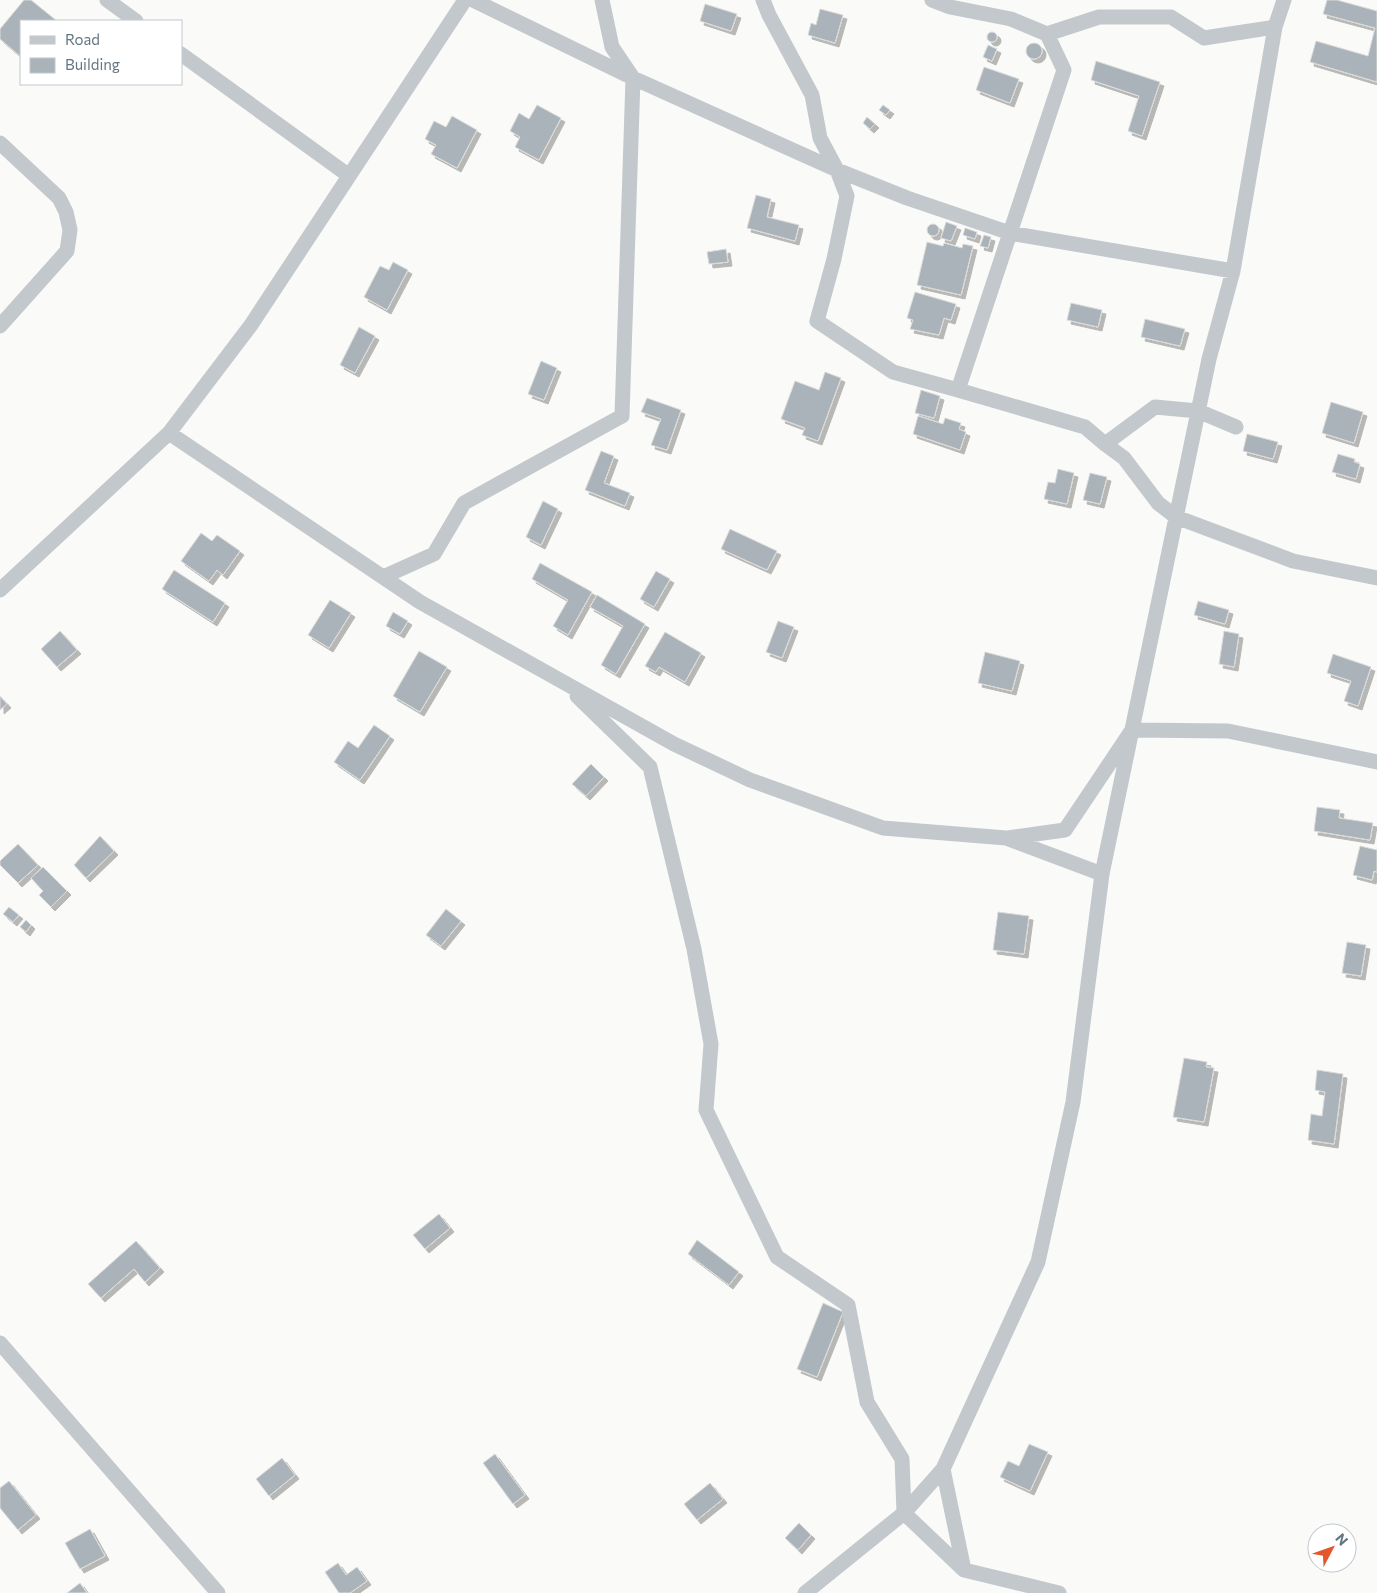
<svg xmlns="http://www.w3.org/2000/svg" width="1377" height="1593" viewBox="0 0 1377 1593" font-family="Commissioner,sans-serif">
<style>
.building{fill:#aab3b9;stroke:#dcdcda;filter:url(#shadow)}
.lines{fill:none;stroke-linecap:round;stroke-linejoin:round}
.minor{stroke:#c3c8cc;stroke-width:15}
</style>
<defs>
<filter id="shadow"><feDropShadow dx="4" dy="4" stdDeviation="0" flood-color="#0004"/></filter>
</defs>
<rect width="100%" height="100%" fill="#fafaf8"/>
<!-- building -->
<path class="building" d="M24,0h7l26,21h-36v36l-21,-18v-10z
M1327,0h10l40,11v71l-67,-20 6,-21 52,15 7,-28 -52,-14z
M705,4l32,10 -6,17 -31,-10z
M820,9l23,6 -8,28 -27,-8 3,-12 5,2z
M987 37a5 5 0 1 1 10 0a5 5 0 1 1-10 0Z
M1026 51a8 8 0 1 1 16 0a8 8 0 1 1-16 0Z
M988,45l9,4 -5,12 -9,-4z
M1096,61l64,21 -18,54 -14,-5 11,-35 -48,-16z
M984,67l35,12 -9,24 -34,-13z
M537,105l24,13 -22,42 -24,-13 5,-10 -10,-6 9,-18 10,6z
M883,105l7,5 -4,5 -7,-5z
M452,116l25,14 -20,38 -26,-14 5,-9 -11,-6 9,-18 12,6z
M867,117l8,7 -5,5 -7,-6z
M756,195l15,4 -4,18 32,8 -4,16 -48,-13z
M946,222l11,4 -6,15 -10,-3z
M927 230a6 6 0 1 1 12 0a6 6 0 1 1-12 0Z
M965,228l12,4 -2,7 -12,-4z
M984,235l7,2 -3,11 -8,-2z
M927,242l16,4 1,-3 18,5 1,-4 10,2 -12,49 -44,-10z
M726,249l2,13 -19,2 -2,-12z
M393,262l15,8 -21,40 -23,-13 16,-31 9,4z
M915,292l41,12 -5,16 -7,-2 -5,17 -29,-6 3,-9 -6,-2z
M1071,303l31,7 -4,17 -31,-7z
M1145,319l40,10 -5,17 -39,-9z
M359,327l16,9 -20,37 -15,-8z
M541,361l16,7 -13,32 -16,-6z
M825,372l16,6 -23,63 -16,-6 3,-7 -24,-9 14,-38 24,9z
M921,390l19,6 -6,22 -19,-5z
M647,398l34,12 -14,40 -16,-5 10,-26 -20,-7z
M1331,402l32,10 -9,31 -32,-10z
M918,416l25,8 2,-6 16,5 -2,6 7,3 -6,18 -47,-16z
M1247,434l31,8 -5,17 -30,-8z
M601,451l13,5 -10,27 26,10 -5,13 -40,-16z
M1338,454l17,5 -1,3 6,2 -4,15 -24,-7z
M1058,469l16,4 -7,31 -23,-5 4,-17 7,1z
M1090,473l17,4 -7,27 -17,-4z
M543,501l15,8 -17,36 -15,-8z
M730,529l47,22 -10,19 -46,-21z
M201,533l11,8 5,-6 23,16 -17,24 -6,-5 -8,11 -28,-20z
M540,563l52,29 -24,43 -15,-9 15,-26 -36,-21z
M174,570l51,33 -12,19 -51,-33z
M656,571l14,8 -16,28 -14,-8z
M597,595l48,29 -29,50 -15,-9 22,-39 -33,-19z
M330,600l21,13 -22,35 -21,-13z
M1198,601l31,9 -4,14 -31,-9z
M393,612l15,9 -8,13 -14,-8z
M778,621l16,6 -12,31 -16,-6z
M60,631l17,19 -20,17 -16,-18z
M1224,631l15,3 -5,33 -15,-3z
M665,632l36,21 -16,29 -26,-15 -3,5 -11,-6z
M419,651l28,16 -27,45 -27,-16z
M985,652l35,9 -8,30 -34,-8z
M1333,654l38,13 -13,39 -14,-5 7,-20 -24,-8z
M0,696l7,8 -7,6z
M374,725l16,11 -30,44 -26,-18 14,-21 10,7z
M591,764l13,13 -18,19 -14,-12z
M1317,807l23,3 -1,8 34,5 -3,17 -56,-9z
M100,836l14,15 -28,27 -12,-13z
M18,844l20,21 -20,18 -18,-18v-4z
M1360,846l17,4v22l-3,-1 -2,9 -19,-5z
M43,867l24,24 -16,16 -12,-12 4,-4 -12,-13z
M9,907l10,8 -6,7 -10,-8z
M446,909l15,12 -20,25 -15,-11z
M998,912l31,4 -5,38 -31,-4z
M26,920l5,5 -5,7 -6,-5z
M1347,942l19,3 -5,31 -19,-3z
M1184,1058l23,4 -1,5 8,1 -10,54 -31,-5z
M1317,1070l26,4 -9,70 -26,-4 3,-26 11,2 3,-24 -10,-2z
M439,1214l11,14 -25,21 -12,-14z
M697,1240l42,32 -10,13 -41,-31z
M136,1241l24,27 -15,14 -11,-13 -33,29 -13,-14z
M823,1303l20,9 -26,65 -20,-8z
M1029,1444l19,8 -18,39 -30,-14 8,-16 11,5z
M495,1454l30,41 -12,9 -30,-41z
M282,1458l13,17 -26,21 -13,-17z
M9,1481l27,34 -18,15 -18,-22v-20z
M710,1483l13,16 -26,21 -13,-16z
M799,1523l12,12 -13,15 -13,-12z
M90,1529l15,27 -25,13 -15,-26z
M338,1563l8,12 11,-8 10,14 -17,12h-11l-14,-21z
M80,1583l7,10h-20z"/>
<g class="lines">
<!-- minor -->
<path class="minor" d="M107,0l29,21
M473,0l160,78 204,92 70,28 103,35 223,38
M763,0l6,15 43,80 8,43 17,32 10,26 -13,63 -17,62 76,51 65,18 106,-320 -17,-36 -36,-15 -61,-12 -18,-7
M1047,34l52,-17h72l33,21 71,-11
M181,54l167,121
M0,143l59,55 7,14 4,18 -3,21 -67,75
M958,390l127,37 20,17 50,-37 43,4 38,16
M169,433l251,169 254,142 76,36 133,48 123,10 96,36
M1105,444l19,14 34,45 18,14 117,44 84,17
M383,577l51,-23 30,-51 158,-87 11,-338 -21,-31 -10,-47
M0,590l169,-157 82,-108 214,-325
M577,696l73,71 44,182 17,95 -5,66 71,147 71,48 19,97 35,57 2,54 60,57
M1007,838l58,-8 67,-100 96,1 149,31
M0,1343l218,250
M943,1469l21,101 95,23
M805,1593l99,-80 39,-44 95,-207 35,-160 29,-228 107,-515 24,-88 42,-244 9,-27"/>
</g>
<!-- legend -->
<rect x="20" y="20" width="162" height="65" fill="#ffffff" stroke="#c1c8cd"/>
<rect x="30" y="36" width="25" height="8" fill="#c3c8cc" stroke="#c1c8cd"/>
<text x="65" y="45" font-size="15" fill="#657683">Road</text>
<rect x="30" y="58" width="25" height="15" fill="#aab3b9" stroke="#c1c8cd"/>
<text x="65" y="70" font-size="15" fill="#657683">Building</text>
<!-- north arrow -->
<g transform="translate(1332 1548) rotate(49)"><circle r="24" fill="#ffffff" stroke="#c1c8cd"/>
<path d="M0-4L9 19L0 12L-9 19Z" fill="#e4572e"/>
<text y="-8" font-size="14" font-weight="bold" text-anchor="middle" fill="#657683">N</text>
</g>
</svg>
